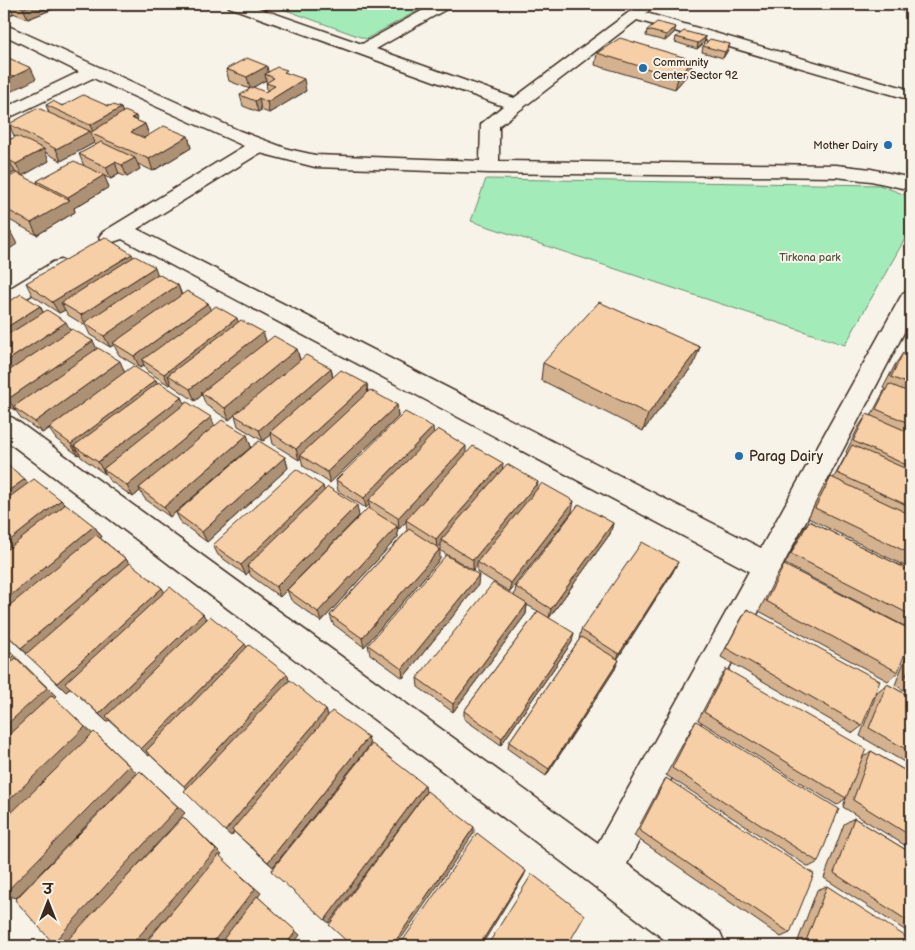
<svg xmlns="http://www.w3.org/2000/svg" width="915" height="950" viewBox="0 0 915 950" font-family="'Balsamiq Sans','Playpen Sans Deva',sans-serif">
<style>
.green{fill:#a3ecba;stroke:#6f8b6c}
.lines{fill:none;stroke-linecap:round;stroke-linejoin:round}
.minor-casing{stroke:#3b2a1e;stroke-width:3}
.minor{fill:#f7f3e8;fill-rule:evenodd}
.wall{fill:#d4b28f;stroke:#3b2a1e}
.shaded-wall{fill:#ac9174;stroke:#3b2a1e}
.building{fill:#f6cfa6;stroke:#3b2a1e}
.poi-dot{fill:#1f6fb2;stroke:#f7f3e8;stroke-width:2}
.labels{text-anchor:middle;stroke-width:4;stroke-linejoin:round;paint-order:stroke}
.far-poi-label{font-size:11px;fill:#3b2a1e;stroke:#f7f3e8;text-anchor:start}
.far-park-label{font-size:11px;fill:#50513d;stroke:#f7f3e8}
.poi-label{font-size:14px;fill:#3b2a1e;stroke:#f7f3e8;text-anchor:start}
</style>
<rect width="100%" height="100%" fill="#f7f3e8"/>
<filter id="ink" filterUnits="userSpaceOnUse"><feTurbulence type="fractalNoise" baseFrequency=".02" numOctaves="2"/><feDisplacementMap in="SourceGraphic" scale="10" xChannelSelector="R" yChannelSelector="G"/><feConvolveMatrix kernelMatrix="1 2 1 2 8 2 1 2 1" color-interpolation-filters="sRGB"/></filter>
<g filter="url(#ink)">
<!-- green -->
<path class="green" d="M269,4h161l-64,35z
M486,179l393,6 32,12v31l-66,117 -374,-124z"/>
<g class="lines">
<!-- minor casing -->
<g class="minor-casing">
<path id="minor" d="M11,4h20l-2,3 -25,9v-9z
M227,4h20l115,40 72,-40h18l-2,3 -74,42 138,49 126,-94 15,1 -9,8 265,77v10l-274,-80 -138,106v35l337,4 35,4 40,9v12l-40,-9 -35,-4 -347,-4 -174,-6 -55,-14 -123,76 624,319 139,-250 3,-5 8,-2v28l-284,545 93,68 6,14h-53l-669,-507v-24l9,3 585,425 151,-272 -627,-332 -12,4 -7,-1 -4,-5 4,-5 141,-86 -151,-68 -89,42v-12l75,-36 -75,-37v-11l236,107 48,18 27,6 165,6 1,-37 22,-18 -274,-99z
M889,4h22v8l-20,-5z
M61,260l8,2 3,5 -3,5 -57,35 -8,3v-18l49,-30z"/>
</g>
<!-- minor -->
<use href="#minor" class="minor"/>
</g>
<!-- wall -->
<path class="wall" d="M9,4h57l-38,15 -15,-6z
M647,30l27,3 -9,8 -19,-5z
M676,37l28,6 -7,6 -22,-7z
M703,46l25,4 -5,8 -21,-6z
M597,53l96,7 -3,12 -15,17 -80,-24z
M226,69l61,4 19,18 -37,22 -8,-3 -3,2 -15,-6 -3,-11 25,-3 2,-1 -1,-11 -16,9 -21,-8z
M46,105l62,1 13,2 2,5 14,8 8,3 4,11 39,1 3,12 -38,23 -15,-7 2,5 -13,8 -8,-3 -8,5 -7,-3 5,11 -35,21 1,4 -38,23 -33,-18v-37l34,4 -1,-3 47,-15 -5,-12 17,-9 -2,-2 -33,18 -16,-9 4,9 -27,15 -7,-4 -9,5 -2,-2v-38l5,3 7,-3 -2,-1 -5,-12 40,-11z
M133,257l24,17 21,11 4,10 26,8 2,7 53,22 3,10 31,7 3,11 31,8 2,10 34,6 1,9 29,12 1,12 -68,66 -27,-17 -2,-8 -2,2 -26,-16 -2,-9 -8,6 -25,-15 -3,-11 -6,5 -23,-15 -4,-10 -7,6 -22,-15 -2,-2 -2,1 -22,-14 -3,-6 -4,3 -21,-13 -5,-10 -4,2 -20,-12 -4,-9 -18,-11 -3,-5 -6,3 -27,-18 -6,-12z
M4,305l36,1 3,6 27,18 23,11 3,8 29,23 31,8 1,3 25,14 3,7 30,22 32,9 4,12 -81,70 -25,-18 -5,-8 -7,6 -24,-17 -4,-7v1l-24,-17 -1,-3 -2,1 -22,-16 -7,-10 -7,4 -21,-15 -5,-7 -12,-8z
M903,353l8,4v212l-103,-51 15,-30 8,-11 2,2 14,-26 -1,-1 13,-26 8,-12 4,2 14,-27 -2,-1 12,-23z
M543,363l151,1 -51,67 -102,-51z
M433,434l33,20 37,15 34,20 35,23 -62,80 -33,-20v-7l-4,5 -32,-19v-6l-3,3 2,11 -76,88 -31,-23 -3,-9 77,-84 -1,-9 -7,7 -2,-1 1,9 -77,85 -30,-22 -4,-10 83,-81 -1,-4 -3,3 -28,-17 -2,-11z
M285,457l3,11 -81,74 -26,-19 -5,-10z
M28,483l33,17 4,5 29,21 8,11 -2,1 26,21 4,5 32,24 2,4 39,22 3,6 81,54 2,7 37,29 2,6 40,21 2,8 -97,122 -39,-35 -3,4 -45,-48 -36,-33 -1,1 -40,-36 -2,2 -36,-34 -5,4 -62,-60z
M323,486l1,5 35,25 -79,81 -29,-21 -2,-4 -3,3 -28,-20 -5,-10z
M809,521l102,50v57l-1,1 -125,-65 17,-33z
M613,523l-3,11 -61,84 23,24 -71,103 -37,-26v-8l74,-100 -11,-6 -1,9 -73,98 -35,-25 -1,-9 97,-82 2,-9z
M784,565l114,107 -10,9 -129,-70 18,-36z
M673,572l-56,87 -2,10 -69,107 -38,-27 1,-7 70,-102 2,-10z
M478,585l-75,93 -33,-24 -2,-9z
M747,609l115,117 -9,7 -132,-76 20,-38z
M911,644v50l-16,-9z
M726,669l136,89 9,-7 40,23v75l-68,-42 3,-9 -9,7 -139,-85 22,-42z
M887,684l24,13v69l-51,-30 17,-44z
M696,721l122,141 -9,5 -143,-92 25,-46z
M666,778l124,155 -9,4 -147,-101 27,-51z
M854,818l57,35v81l-87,-56 20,-54z
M827,886l84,60h-115l21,-56z"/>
<!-- shaded-wall -->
<path class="shaded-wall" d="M35,4h31l-38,15 -5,-11z
M676,27l-2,6 -9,8 1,-6z
M706,37l-2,6 -7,6 1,-6z
M730,44l-2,6 -5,8 2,-6z
M693,60l-3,12 -15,17 3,-11z
M267,66l2,10 -4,-2 1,6 -16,9 -3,-12z
M31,68l5,11 -32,16v-14z
M304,79l2,12 -37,22 -2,-11z
M259,98l2,12 -3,2 -3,-11z
M121,108l4,12 -31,15 -4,-10z
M136,116l3,11 6,-3 4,12 -14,8 -4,-12v-14z
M90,131l4,12 -33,18 -5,-12z
M188,136l3,12 -38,23 -4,-12z
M44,149l5,12 -27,15 -6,-12z
M135,158l5,11 -13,8 -5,-12z
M9,160l6,12 -9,5 -2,-5v-9z
M115,162l4,12 -8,5 -5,-12z
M104,175l5,12 -35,21 1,4 -38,23 -6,-12 38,-23 -1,-3z
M8,227l9,17 -13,9v-24z
M132,254l5,12 -76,37 4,7 -6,3 -7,-11z
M155,267l4,12 -74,45 -4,-9z
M178,285l4,12 -69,46 1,2 -4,2 -6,-11z
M208,303l4,12 -70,45 2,5 -4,3 -6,-12z
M40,306l6,12 -42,28v-17z
M237,318l4,12 -73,45 3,9 -2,1 -5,-11z
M66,322l6,12 -68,46v-17z
M263,332l4,12 -66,49 1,2 -7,6 -5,-12z
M93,341l6,12 -86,54 3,4 -8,-12z
M700,347l-6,17 -51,67 5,-17z
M297,349l3,12 -71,59 -4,-12z
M120,361l5,12 -83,60 -7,-11z
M331,368l2,12 -63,52 1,3 -8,6 -4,-11z
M156,380l5,12 -87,54 6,8 -2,1 -7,-11z
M367,384l1,12 -68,59 1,3 -2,2 -3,-11z
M182,397l4,11 -83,61 2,4v1l-7,-12z
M397,405l1,12 -68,66 -3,-11z
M211,417l5,12 -77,59 1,3 -7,6 -6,-11z
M433,427l1,12 -65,61v5l-3,3 -2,-10z
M247,435l4,12 -81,70 -6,-10z
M466,446v11l-60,63v2l-7,7 -1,-11z
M285,457l3,11 -81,74 -5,-10z
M503,463l-1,11 -61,66v5l-4,4 -1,-10z
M25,479l8,11 -29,22v-18z
M538,482l-1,11 -60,69v3l-4,5v-10z
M323,486l3,11 -79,69 2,6 -3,3 -5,-10z
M61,500l8,11 -65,51v-17z
M574,501l-2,11 -62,80 1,-9z
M357,505l2,11 -79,81 -4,-10z
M613,523l-3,11 -61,84 2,-9z
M94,526l8,11 -98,81v-17z
M397,526l1,11 -77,85 -3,-10z
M440,549v10l-76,88 -2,-9z
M126,559l7,10 -102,88 -10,-9z
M678,562l-5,10 -58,91 4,-9z
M479,575l-1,10 -75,93 -1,-9z
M162,588l6,10 -102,94 -9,-9z
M527,604l-1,10 -73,98v-8z
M203,614l5,9 -101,99 -8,-8z
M574,633l-2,9 -71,103 1,-7z
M245,644l5,9 -101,103 -8,-7z
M4,645l52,51 -2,2 40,37 -90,88z
M619,660l-4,9 -69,107 3,-7z
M287,674l3,9 -99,109 -7,-6z
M326,710l3,8 -98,118 -6,-5z
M94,732l43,41 -121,125 -12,-4z
M368,737l2,8 -97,122 -5,-5z
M140,771l45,42 -121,133 -11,-3z
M425,785l1,7 -97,131 -4,-3z
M183,817l39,38 -2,2 41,36 -3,4 42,38 -8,11h-82l10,-89 -79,89h-11z
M474,827v6l-78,113h-4z
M526,871l-2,5 -43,70h-2z"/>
<!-- building -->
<path class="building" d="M13,4h22l-12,4z
M657,22l19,5 -10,8 -19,-5z
M684,31l22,6 -8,6 -22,-6z
M620,38l73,22 -15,18 -81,-25z
M710,39l20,5 -5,8 -22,-6z
M4,56l27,12 -27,13z
M247,58l20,8 -20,11 -21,-8z
M277,67l10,3 -3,2 20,7 -37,23 -8,-4 -4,3 -15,-6 13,-8 12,5 10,-6 -9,-3 8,-5 -9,-4z
M83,95l25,11 5,-1 8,3 -31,17 -44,-20 7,-4 9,5z
M38,108l52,23 -34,18 -47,-25z
M125,111l11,5 -5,2 14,6 -14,8 13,6 20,-12 24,10 -39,23 -59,-26z
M17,136l27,13 -28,15 -7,-4 -5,3v-26l5,3z
M101,142l34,16 -13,7 -7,-3 -9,5 -27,-13z
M74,161l30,14 -36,22 -31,-16z
M17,173l53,27 -39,23 -27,-15v-28z
M4,225l4,2 -4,2z
M105,237l27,17 -80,48 -26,-19z
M135,256l20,11 -74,48 -20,-12z
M158,274l20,11 -74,51 -20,-13z
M187,291l21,12 -74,53 -21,-13z
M21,294l19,12 -36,23v-24z
M599,302l101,45 -52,67 -105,-51z
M216,306l21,12 -73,56 -22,-14z
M47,310l19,12 -62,41v-26z
M241,320l22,12 -73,57 -22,-14z
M72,329l21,12 -85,58 -4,-2v-23z
M274,336l23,13 -72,59 -24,-15z
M98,348l22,13 -85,61 -22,-15z
M903,353l8,4v28l-20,-8z
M306,355l25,13 -72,62 -25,-15z
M133,366l23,14 -85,64 -22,-16z
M341,370l26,14 -71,65 -26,-17z
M159,382l23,15 -84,65 -24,-16z
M889,384l22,9v31l-35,-15z
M370,390l27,15 -70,67 -27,-17z
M187,402l24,15 -84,69 -24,-17z
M405,412l28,15 -69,71 -28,-18z
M867,414l44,19v34l-58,-26z
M222,420l25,15 -83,72 -25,-19z
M438,429l28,17 -68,72 -29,-18z
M259,441l26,16 -83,75 -26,-19z
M852,445l59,26v36l-74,-34z
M473,446l30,17 -67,76 -30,-19z
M4,462l21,17 -21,15z
M507,464l31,18 -65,78 -32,-20z
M296,469l27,17 -82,79 -28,-20z
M831,477l80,38v39l-96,-46z
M34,479l27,21 -57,45v-44z
M542,483l32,18 -63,82 -34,-21z
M328,487l29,18 -81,82 -29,-21z
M66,504l28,22 -90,75v-49z
M579,504l34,19 -62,86 -35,-22z
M368,508l29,18 -79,86 -31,-22z
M809,521l102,50v44l-120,-61z
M409,529l31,20 -78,89 -32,-23z
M96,535l30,24 -105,89 -17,-16v-22z
M642,542l36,20 -59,92 -38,-24z
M446,555l33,20 -77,94 -34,-24z
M130,563l32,25 -105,95 -31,-29z
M784,565l127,65v7l-13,35 -132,-71z
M493,583l34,21 -74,100 -36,-26z
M170,587l33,27 -104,100 -34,-31z
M747,609l133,72 -18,45 -136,-78z
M538,611l36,22 -72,105 -38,-27z
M210,616l35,28 -104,105 -35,-33z
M581,637l38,23 -70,109 -40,-27z
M249,645l38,29 -103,112 -38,-35z
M4,646l10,10 -10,8z
M16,658l31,30 -43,39v-59z
M911,661v18l-5,-3z
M726,669l140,80 -20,49 -142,-86z
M290,680l36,30 -101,121 -41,-40z
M887,684l24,13v55l-42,-24z
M52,695l33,32 -81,78v-66z
M332,711l36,26 -100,125 -36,-32z
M696,721l143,88 -21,53 -146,-94z
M94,732l35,34 -125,128v-74z
M372,744l53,41 -100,135 -54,-49z
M871,751l40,23v62l-58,-36z
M140,771l38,36 -125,136 -38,-43z
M666,778l148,96 -24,59 -151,-103z
M427,791l47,36 -82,119h-40l-23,-21z
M183,817l33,33 -86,96h-68z
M854,818l57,35v70l-77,-50z
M477,833l49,38 -47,75h-80z
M219,855l36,34 -45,57h-67z
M532,874l53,41 -18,31h-80z
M827,886l84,54v6h-107z
M257,896l39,35 -11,15h-67z"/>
</g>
<!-- markers -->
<g class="poi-dot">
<circle cx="643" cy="68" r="5"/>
<circle cx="888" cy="145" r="5"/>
<circle cx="739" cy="456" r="5"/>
</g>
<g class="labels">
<!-- far-poi labels -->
<g class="far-poi-label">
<text x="653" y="66">Community<tspan x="653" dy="13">Center Sector 92</tspan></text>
<text x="878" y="149" text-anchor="end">Mother Dairy</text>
</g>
<!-- far-park labels -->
<g class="far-park-label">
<text x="810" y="261">Tirkona park</text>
</g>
<!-- poi labels -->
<g class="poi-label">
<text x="749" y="461">Parag Dairy</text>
</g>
</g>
<!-- margin -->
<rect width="915" height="950" fill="none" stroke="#f7f3e8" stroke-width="20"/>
<rect x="10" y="10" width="895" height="930" fill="none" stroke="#3b2a1e" stroke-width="2" filter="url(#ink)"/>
<!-- north arrow -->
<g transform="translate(48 902)" stroke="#f7f3e8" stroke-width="4" paint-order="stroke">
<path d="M0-4L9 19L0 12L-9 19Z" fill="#3b2a1e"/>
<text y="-8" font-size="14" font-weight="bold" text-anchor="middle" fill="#3b2a1e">उ</text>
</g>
</svg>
